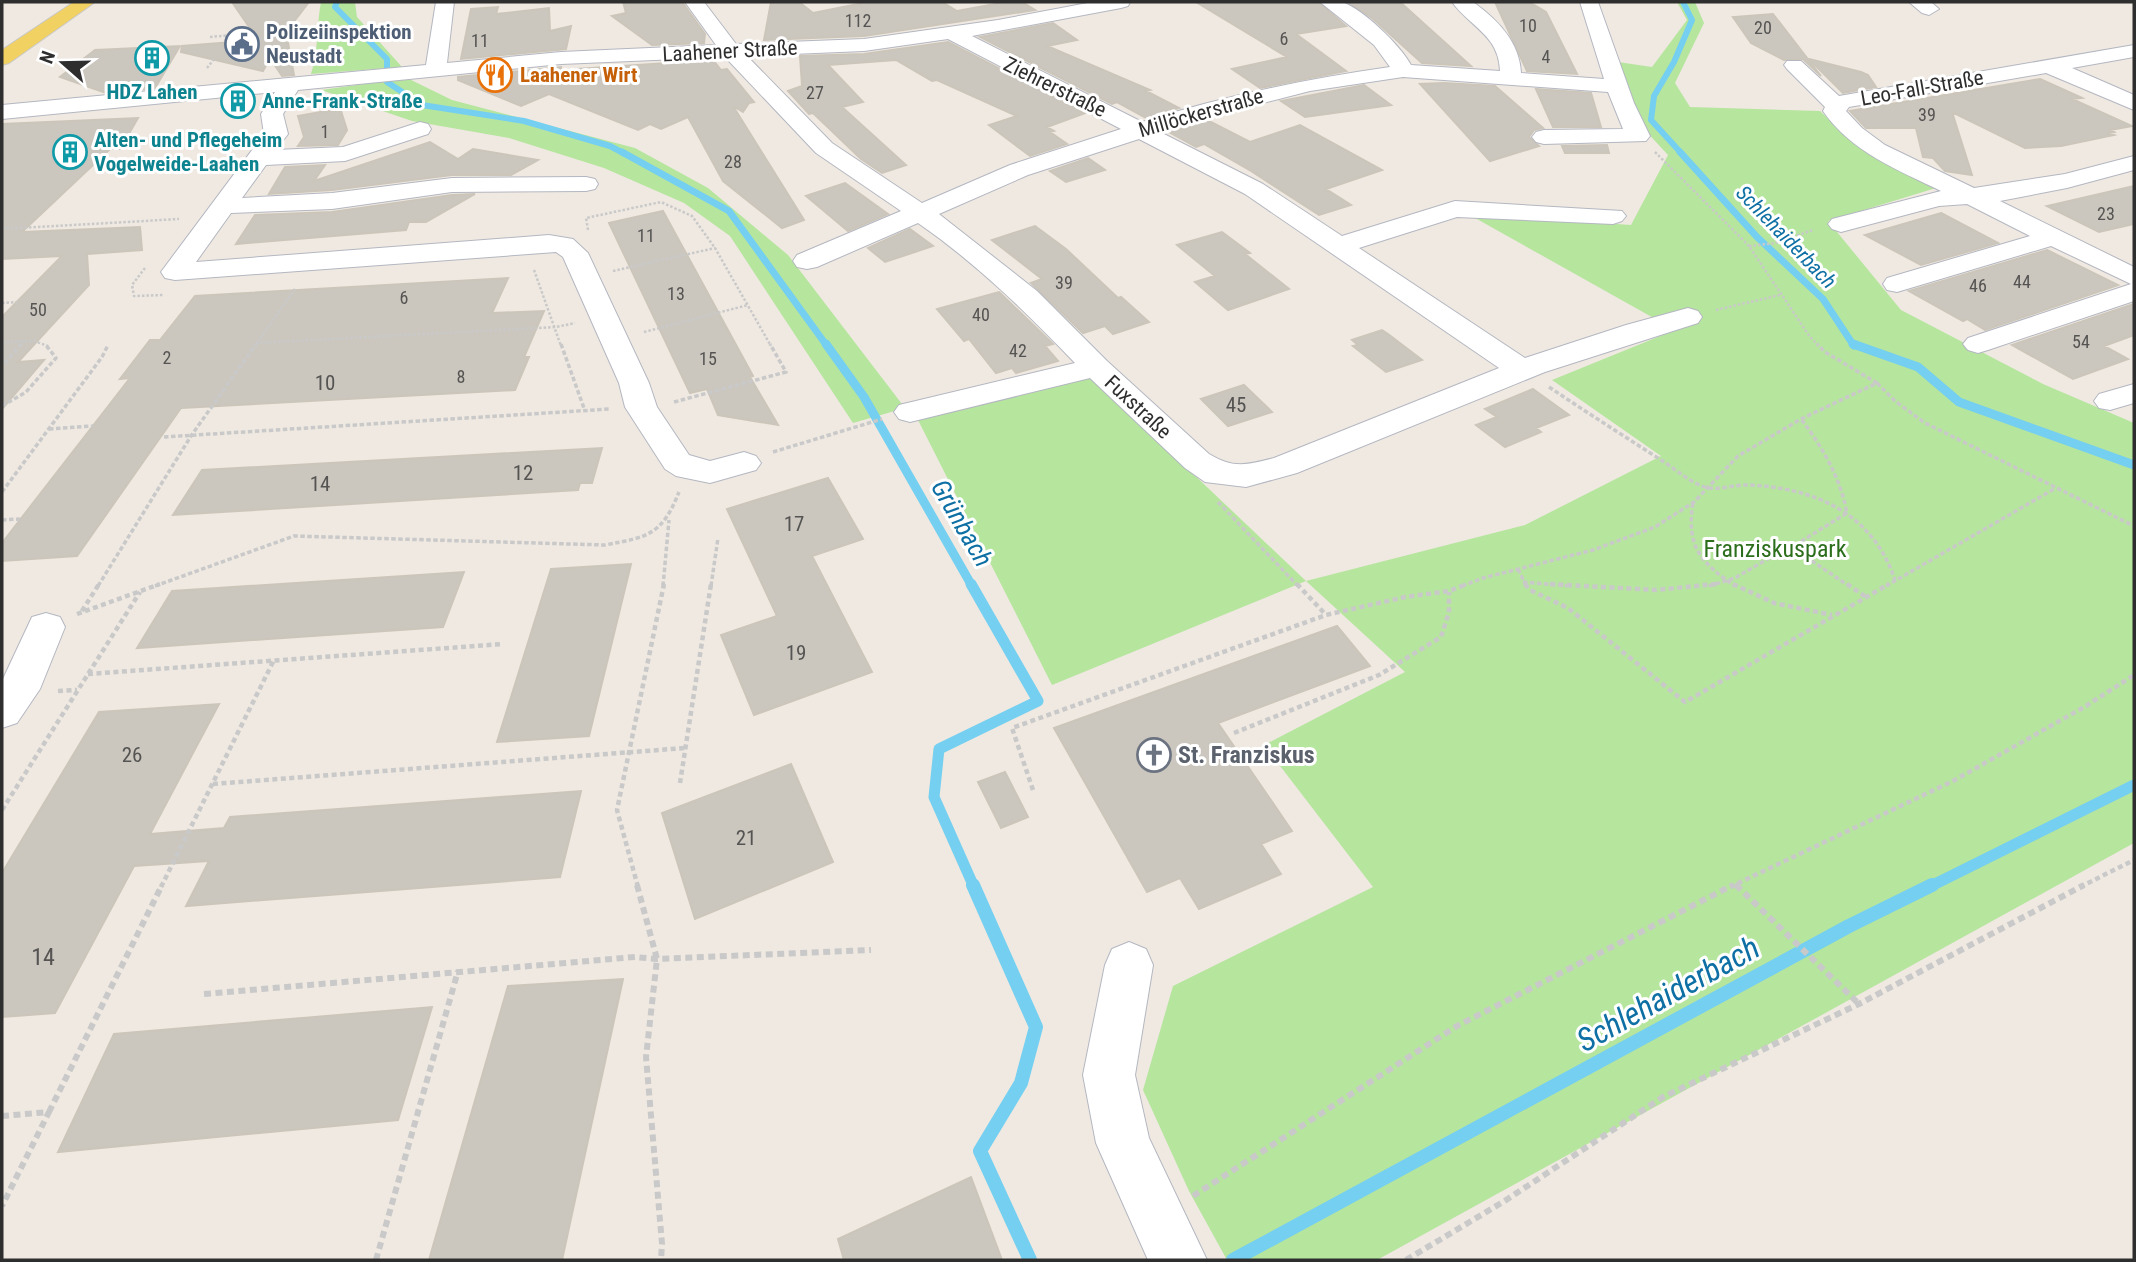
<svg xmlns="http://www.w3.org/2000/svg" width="2136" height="1262" viewBox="0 0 2136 1262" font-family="'Roboto Condensed',sans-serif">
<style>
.green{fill:#b6e59e}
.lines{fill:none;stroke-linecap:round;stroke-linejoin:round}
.stream-far4{stroke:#75cff0;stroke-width:6}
.stream-far3{stroke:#75cff0;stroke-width:7}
.stream-far2{stroke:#75cff0;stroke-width:9}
.stream-far1{stroke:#75cff0;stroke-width:11}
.stream{stroke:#75cff0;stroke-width:14}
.building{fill:#cbc7bf;stroke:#cbc5ba;stroke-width:2}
.minor-casing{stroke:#b4b7c1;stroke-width:2}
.major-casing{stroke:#c9c9c9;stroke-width:2}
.path-far3{stroke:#c9c9c9;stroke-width:2.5;stroke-dasharray:2.5 2;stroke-linecap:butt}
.path-far2{stroke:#c9c9c9;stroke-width:3.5;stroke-dasharray:4.5 2.5;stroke-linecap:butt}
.path-far1{stroke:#c9c9c9;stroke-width:4.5;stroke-dasharray:5 3.5;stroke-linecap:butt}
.path{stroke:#c9c9c9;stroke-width:6;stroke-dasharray:7 4.5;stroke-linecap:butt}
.minor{fill:#fff;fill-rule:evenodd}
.major{fill:#f2d163;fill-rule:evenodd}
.labels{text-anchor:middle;stroke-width:6;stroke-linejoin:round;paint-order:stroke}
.far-number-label{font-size:18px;fill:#555452}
.far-service-label{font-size:21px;font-weight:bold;fill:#4e5e75;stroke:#fff;text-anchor:start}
.far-street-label{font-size:21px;fill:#2e2e2e;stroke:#fff}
.far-food-label{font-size:21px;font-weight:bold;fill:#c56008;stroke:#fff;text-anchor:start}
.far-culture-label{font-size:21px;font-weight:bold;fill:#0d838f;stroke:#fff;text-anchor:start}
.far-water-label{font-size:21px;font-style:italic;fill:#0d6fa3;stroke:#fff}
.number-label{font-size:21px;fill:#555452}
.park-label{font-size:24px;fill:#2c6e1b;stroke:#fff}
.worship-label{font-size:24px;font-weight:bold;fill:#5b616d;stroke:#fff;text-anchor:start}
.near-number-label{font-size:24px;fill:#555452}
.water-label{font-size:26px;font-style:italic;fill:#0d6fa3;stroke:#fff}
.near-water-label{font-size:32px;font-style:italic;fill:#0d6fa3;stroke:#fff}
</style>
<rect width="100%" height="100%" fill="#efe9e1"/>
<!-- green -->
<path class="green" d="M321,2h34l2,15 45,50 -91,7c8,-25 5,-46 10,-72z
M1677,2h18l9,21 -29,60 15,24 130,4 41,38 75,39 -108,33 73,89 142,74 91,39v420l-757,417h-150l-38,-69 -46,-101 30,-104 200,-99 -109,-142 141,-73 -99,-91 -254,104 -136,-269 174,-40 216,205 219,-56 136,-69 -109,-76 123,-50 -207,-116 163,11 37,-70 -25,-27 -25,-66 34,5 35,-47z
M407,78l45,22 183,48 73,40 80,67 117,153 -52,15 -123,-187 -46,-33 -80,-35 -95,-30 -97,-17 -91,-31z"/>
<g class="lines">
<!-- stream-far4 -->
<path class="stream-far4" d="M337,2l-2,5 52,52v23l35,23 102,16 86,25 15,8
M1682,154l-31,-34 3,-24 20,-34 18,-42 -9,-18"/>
<!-- stream-far3 -->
<path class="stream-far3" d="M622,152l107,59 98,135
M1680,152l77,85 66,62 31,47"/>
<!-- stream-far2 -->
<path class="stream-far2" d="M826,344l38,53 108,189
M1853,344l65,23 41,35 175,63"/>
<!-- stream-far1 -->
<path class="stream-far1" d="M971,584l67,117 -99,48 -5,48 40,90
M1929,887l205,-102"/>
<!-- stream -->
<path class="stream" d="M973,885l63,142 -15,56 -41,68 50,109
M1233,1260l616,-334 83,-41"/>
</g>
<!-- building -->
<path class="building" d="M232,2h77l-23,30 8,43 -12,1 -12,-18 -7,13 -82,-19 1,-6 76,-6z
M623,2h59l23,32 -1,9 -52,2 -40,-29 14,-3z
M771,2h28l14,11 55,-11h74l15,9 49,-9h16l13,8 -171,26 -100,4z
M1196,2h122l28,24 -50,8 50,37 -86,17 -28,-19 55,-12z
M1348,2h52l71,64 -49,-3 -50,-45z
M1495,2h34l17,10 31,62 -50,-3z
M498,7l-2,7 53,-6 1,23 21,-5 -5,23 -105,10 10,-50z
M1773,14l48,62 -18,-17 -19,1 -33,-17 -18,-26z
M1053,23l24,17 -30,6 103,44 -4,1 33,17 -33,10 -29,-16 -5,2 -132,-67z
M948,42l137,71 -38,14 7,4 -4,1 17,12 -37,12 -41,-31 28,-9 -80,-36 -5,1 -36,-21 -68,5 35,37 -21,5 64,58 -24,8 -21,-14 -48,-46 -4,1 -21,-23 14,-5 -2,-30 64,-2z
M180,46l-25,42 -49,5 -46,-16 35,-27z
M1809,59l52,13 7,3 8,12 -33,6z
M713,60l8,10 6,-1 27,33 -5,1 -6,9 -10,-6 71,114 -22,8 -59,-47 -35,-64 -27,12 -11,-5 -12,6 -89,-36 -28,12 -63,-26v-3l103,-10v3z
M2040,79l42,19 -10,1 60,27 -22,4 4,2 -5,1 5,2 -53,11 -36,2 -73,-36 20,63 -27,-4 -12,-13 -10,-1 -7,-29h-50l-16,-17z
M1444,83l51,3 48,42 -9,2 -5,7 10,9 -49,15 -70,-77z
M1364,85l27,20 -86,12 -24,-16z
M1536,89l55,4 10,34h-48z
M326,111h15l6,19 -9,15 -40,1 6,-9 -6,-21z
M138,118l-18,31h-10l-88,83 118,-5 2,23 -55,4 2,31 -71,77 26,-2 -42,49v-92l60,-61 -60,3v-135z
M1207,120l43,22 50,-17 82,45 -56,19 25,16 -32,10 -68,-44 -47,-27 -8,3 -27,-15z
M430,142l28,17 15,-10 65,11 -27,15h-59l-120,15 -63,4 16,-27 40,-2 -11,16z
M1607,145l2,8h-44l-3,-7z
M1088,158l17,12 -39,12 -16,-11z
M845,183l43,31 -40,17 -42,-35z
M2134,186v38l-35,8 -52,-26z
M475,194l-49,28h-17l-3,8 -170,14 19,-29 77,-3 120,-17z
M663,211l90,165 -3,1 28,48 -60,-10 -11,-26 -17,4 -81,-170z
M1941,213l57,30 -77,22 -56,-30z
M1035,226l31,23 52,49 3,-1 28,25 -36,12 -8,-8 -22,7 -52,-50 11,-4 -50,-39z
M910,229l23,17 -48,16 -17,-14z
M1222,232l28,21 -5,1 44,35 -61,21 -33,-28 20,-6 -38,-31z
M2047,250l71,35 -133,45 -18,-11 -4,2 -54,-30z
M508,278l-16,35 52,-2 -20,46h5l-14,33 -334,18 -104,148 -75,5v-18l128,-165 -10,1 30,-39h10l35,-44z
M999,292l54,52 -8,2 13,15 -42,12 -4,-5 -16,5 -27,-34 -5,2 -27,-32z
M2134,304v31l-30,11 24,13 -55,20 -61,-34z
M1382,330l6,4 34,26 -36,12 -33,-26 5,-1 -6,-5z
M1244,385l28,27 -44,14 -27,-27z
M1533,389l36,26 -33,13 5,4 -36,15 -29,-22 21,-8 -12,-8z
M602,448l-10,35h-12l-2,7 -405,25 29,-45z
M828,478l35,61 -51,17 60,116 -118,43 -33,-80 56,-19 -50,-107z
M631,564l-42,172 -92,6 54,-173z
M464,572l-21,55 -306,21 35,-57z
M1337,626l33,40 -152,57 74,108 -31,13 20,30 -82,35 -19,-31 -33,14 -93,-164z
M219,704l-69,130 74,-6 6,-11 351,-26 -21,86 -374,29 23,-45 -75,5 -79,147 -53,4v-144l97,-161z
M791,764l42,98 -138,57 -33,-106z
M1005,772l23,45 -27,11 -23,-46z
M623,979l-61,281h-133l79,-274z
M432,1007l-34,113 -340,32 56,-118z
M971,1177l31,83h-158l-6,-21z"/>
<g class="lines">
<!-- minor casing -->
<g class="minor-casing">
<path id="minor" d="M436,2h18l-7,61 114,-11 155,-7 -31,-43h19l32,42 128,-5 134,-19 95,-18h37l-2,4 -7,2 -149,28 170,86c81,-26 164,-43 248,-55l-16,-22 -54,-43c6,0 16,-2 22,0 21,7 58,43 69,63l89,6c-1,-36 -30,-44 -48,-69h21c24,17 47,40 48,71l83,6 -24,-77h18l36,101 16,33 -4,5 -102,3 -8,-2 -4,-5 4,-5 8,-2 79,-1 -15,-37 -205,-15 -93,14 -114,29 -36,12 103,52 79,52 113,-35 167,10 4,5 -4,5 -9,3 -156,-7 -98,31 166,110 101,-33 62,-17 10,3 4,6 -4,6 -153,49 -248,101 -51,14 -41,-5 -20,-14 -95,-90 -180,44 -11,-3 -5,-7 5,-7 176,-42c-49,-51 -99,-100 -157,-140l-101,44 -10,2 -10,-2 -4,-6 4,-6 104,-44 -85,-58 -91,-96 -164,7 -263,26 -15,24 5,20 -12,16 67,-3 77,-25 8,2 3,5 -3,5 -83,27 -79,4 -24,33 90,-5 120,-15 134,-1 9,2 3,5 -3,5 -9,2 -134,1 -120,17 -101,4 -35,49 353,-27 24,4 15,14 61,130 8,24 32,48 21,6 34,-9 12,4 5,7 -5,7 -46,13 -34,-7 -11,-7 -40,-62 -6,-24 -56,-126 -7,-5 -381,28 -10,-2 -4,-6 103,-138 -3,-20 14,-22 -273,27v-14l424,-40zM948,39l173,90 -111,36 -88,38 -90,-60 -85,-87 117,-5zM1139,139l106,55 254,174 -225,90c-27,7 -40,11 -65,-4l-102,-93 -70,-70 -98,-77 89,-39z
M1909,2h22l8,7 -10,6 -7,-2z
M2134,45v12l-62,11 62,27v15l-88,-37 -197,34 -3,4 16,17 23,17 89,43 91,-14 69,-18v14l-67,18 -67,13 134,66v34l-146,49 -10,3 -10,-3 -5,-6 5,-6 163,-54 -80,-38 -154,46 -10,-2 -4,-6 4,-6 143,-42 -63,-32 -28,2 -98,26 -9,-3 -4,-5 4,-5 109,-28c-43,-21 -90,-39 -118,-80l2,-4 -38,-38 -3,-4 3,-4h14l38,35z
M2134,384v19l-24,7 -11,-2 -5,-7 5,-7z
M46,613l14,4 5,10 -25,62 -23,34 -15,5v-47l30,-64z
M1129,942l17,7 7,16 -18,110 14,63 58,122h-59l-52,-117 -13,-68 22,-110 7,-16z"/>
</g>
<!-- major casing -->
<g class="major-casing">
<path id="major" d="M74,2h21l-86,61 -7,2v-15z"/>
</g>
<!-- path-far3 -->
<path class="path-far3" d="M210,37l22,-2 -5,7
M228,40l73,-4
M207,68l7,-9
M1655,152l94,94 61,91 9,9
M2,229l177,-10
M588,230l-2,-12 75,-16 31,14 23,32 56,98
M1749,246l26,-3 38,-13
M145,268l-13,17 2,11 29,-1
M534,270l27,76
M613,271l102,-23
M2,303l15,-1
M1716,310l64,-15
M644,332l104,-27
M2,342l32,-1 14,5
M256,343l300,-16 19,-4
M20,346l4,-5
M255,346l40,-57"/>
<!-- path-far2 -->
<path class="path-far2" d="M561,344l24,67
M5,363l16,-19
M1877,383l18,18 30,22 209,103
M1549,387c37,25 75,49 112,73 13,8 26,20 41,26 15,6 32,-2 47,-1 67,3 124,29 146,95
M674,402l112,-30 -16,-28
M2,406l24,-14 30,-34 -11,-14
M49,429l44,-3
M164,437l446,-28
M773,452l109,-33
M2,492l100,-135 6,-12
M1218,502l80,84
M1693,503c-7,43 7,59 42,83
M2,520l18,-1
M1800,553l49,33
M1518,569l8,17
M1523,582l47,4
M98,586l93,-150 65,-92
M155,586l139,-50 311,9c43,-8 57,-10 74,-53
M663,586l6,-66
M711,586l7,-48
M1462,586l21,-8 110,-28 62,-23 39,-25 44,-46 63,-37 76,-36 -52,-31 -8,-8
M1709,586l26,-8 45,-26 11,3 9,-2v-11l47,-29c-7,-36 -24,-65 -46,-94
M1886,586l168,-97"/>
<!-- path-far1 -->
<path class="path-far1" d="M1297,584l29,31
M1525,584l5,6 38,18 117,94 204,-118
M1550,584l106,6 60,-6
M1733,584l41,19 58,12
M1847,584l19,13
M82,611l17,-27
M77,614l83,-30
M88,674l415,-30
M58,691l19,-1
M1234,733l145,-58 62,-38 8,-25v-20
M680,783l31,-199
M213,784l472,-36
M1033,790l-21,-62 314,-113 79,-18 44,-6 18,-7
M2,810l138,-218
M1735,884l3,3
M161,887l113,-227
M638,887l-21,-77 47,-226
M1730,887l223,-106 133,-75 48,-31
M2080,887l54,-27"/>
<!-- path -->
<path class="path" d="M637,885l20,74 -11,98 16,187 -1,16
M1736,885l123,119
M204,994l431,-37 22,2 214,-9
M49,1112l113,-227
M2,1116l47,-4 -47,94
M1193,1196l264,-170 276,-141
M376,1260l82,-289
M1406,1260l97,-58 160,-105 196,-93 225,-119"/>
<!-- minor -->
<use href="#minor" class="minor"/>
<!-- major -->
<use href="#major" class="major"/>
</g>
<!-- icons -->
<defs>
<g id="civic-ring" transform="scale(1.75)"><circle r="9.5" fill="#fff" stroke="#5c6f8a" stroke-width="1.5"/><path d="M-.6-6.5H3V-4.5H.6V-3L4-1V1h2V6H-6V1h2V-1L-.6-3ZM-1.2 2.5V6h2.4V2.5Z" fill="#5c6f8a"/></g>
<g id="building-ring" transform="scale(1.75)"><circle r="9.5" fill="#fff" stroke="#0f9aa8" stroke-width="1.5"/><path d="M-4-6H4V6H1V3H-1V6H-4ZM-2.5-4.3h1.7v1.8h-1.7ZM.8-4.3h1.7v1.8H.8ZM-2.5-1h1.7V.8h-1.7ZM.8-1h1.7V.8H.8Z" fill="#0f9aa8"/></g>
<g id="restaurant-ring" transform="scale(1.75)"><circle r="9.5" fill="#fff" stroke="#e8710a" stroke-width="1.5"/><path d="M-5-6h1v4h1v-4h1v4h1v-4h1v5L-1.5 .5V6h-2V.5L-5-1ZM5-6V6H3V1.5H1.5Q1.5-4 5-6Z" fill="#e8710a"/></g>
<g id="church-ring" transform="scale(1.75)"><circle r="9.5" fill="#fff" stroke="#6b7280" stroke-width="1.5"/><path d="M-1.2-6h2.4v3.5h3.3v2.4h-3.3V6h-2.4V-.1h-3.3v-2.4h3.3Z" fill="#6b7280"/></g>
</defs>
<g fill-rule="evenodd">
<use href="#civic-ring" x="242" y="44"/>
<use href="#building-ring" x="152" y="58"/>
<use href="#restaurant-ring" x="495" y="75"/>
<use href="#building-ring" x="238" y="101"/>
<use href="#building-ring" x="70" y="152"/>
<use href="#church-ring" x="1154" y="755"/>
</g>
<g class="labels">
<!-- far-number labels -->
<g class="far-number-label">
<text x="858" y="27">112</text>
<text x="1528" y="32">10</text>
<text x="1763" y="34">20</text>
<text x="1284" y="45">6</text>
<text x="480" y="47">11</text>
<text x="1546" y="63">4</text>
<text x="815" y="99">27</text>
<text x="1927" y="121">39</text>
<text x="325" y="138">1</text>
<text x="733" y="168">28</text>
<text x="2106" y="220">23</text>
<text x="646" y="242">11</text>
<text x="2022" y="288">44</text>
<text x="1064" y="289">39</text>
<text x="1978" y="292">46</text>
<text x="676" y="300">13</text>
<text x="404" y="304">6</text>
<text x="38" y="316">50</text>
<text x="981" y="321">40</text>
<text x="2081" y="348">54</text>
<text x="1018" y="357">42</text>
<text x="167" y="364">2</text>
<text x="708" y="365">15</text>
<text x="461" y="383">8</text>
</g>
<!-- far-service labels -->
<g class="far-service-label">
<text x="266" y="39">Polizeiinspektion<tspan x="266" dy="24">Neustadt</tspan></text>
</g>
<!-- far-street labels -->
<g class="far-street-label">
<text transform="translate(730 51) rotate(-3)" y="7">Laahener Straße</text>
<text transform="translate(1055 87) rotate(26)" y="7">Ziehrerstraße</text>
<text transform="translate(1922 88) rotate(-10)" y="7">Leo-Fall-Straße</text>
<text transform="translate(1201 113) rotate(-16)" y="7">Millöckerstraße</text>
<text transform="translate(1138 407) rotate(43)" y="7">Fuxstraße</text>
</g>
<!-- far-food labels -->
<g class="far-food-label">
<text x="520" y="82">Laahener Wirt</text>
</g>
<!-- far-culture labels -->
<g class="far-culture-label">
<text x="152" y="99" text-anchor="middle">HDZ Lahen</text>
<text x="262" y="108">Anne-Frank-Straße</text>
<text x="94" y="147">Alten- und Pflegeheim<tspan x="94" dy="24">Vogelweide-Laahen</tspan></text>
</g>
<!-- far-water labels -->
<g class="far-water-label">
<text transform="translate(1786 237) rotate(46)" y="7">Schlehaiderbach</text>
</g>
<!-- number labels -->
<g class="number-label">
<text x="325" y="390">10</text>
<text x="1236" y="412">45</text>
<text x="523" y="480">12</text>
<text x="320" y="491">14</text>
<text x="794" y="531">17</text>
<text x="796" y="660">19</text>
<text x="132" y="762">26</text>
<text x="746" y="845">21</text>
</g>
<!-- park labels -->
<g class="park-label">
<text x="1775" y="557">Franziskuspark</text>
</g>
<!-- worship labels -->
<g class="worship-label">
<text x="1178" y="763">St. Franziskus</text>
</g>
<!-- near-number labels -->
<g class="near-number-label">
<text x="43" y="965">14</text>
</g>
<!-- water labels -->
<g class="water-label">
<text transform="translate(962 523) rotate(60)" y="9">Grünbach</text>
</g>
<!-- near-water labels -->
<g class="near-water-label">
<text transform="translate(1668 994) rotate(-29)" y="11">Schlehaiderbach</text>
</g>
</g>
<!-- border -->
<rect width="2136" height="1262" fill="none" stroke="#2e2e2e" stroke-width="7"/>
<!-- north arrow -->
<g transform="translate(63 63) rotate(290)" stroke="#ffffff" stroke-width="5" paint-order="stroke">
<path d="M0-5L12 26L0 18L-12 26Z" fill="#2e2e2e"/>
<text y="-10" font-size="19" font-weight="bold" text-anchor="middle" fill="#2e2e2e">N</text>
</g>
</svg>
